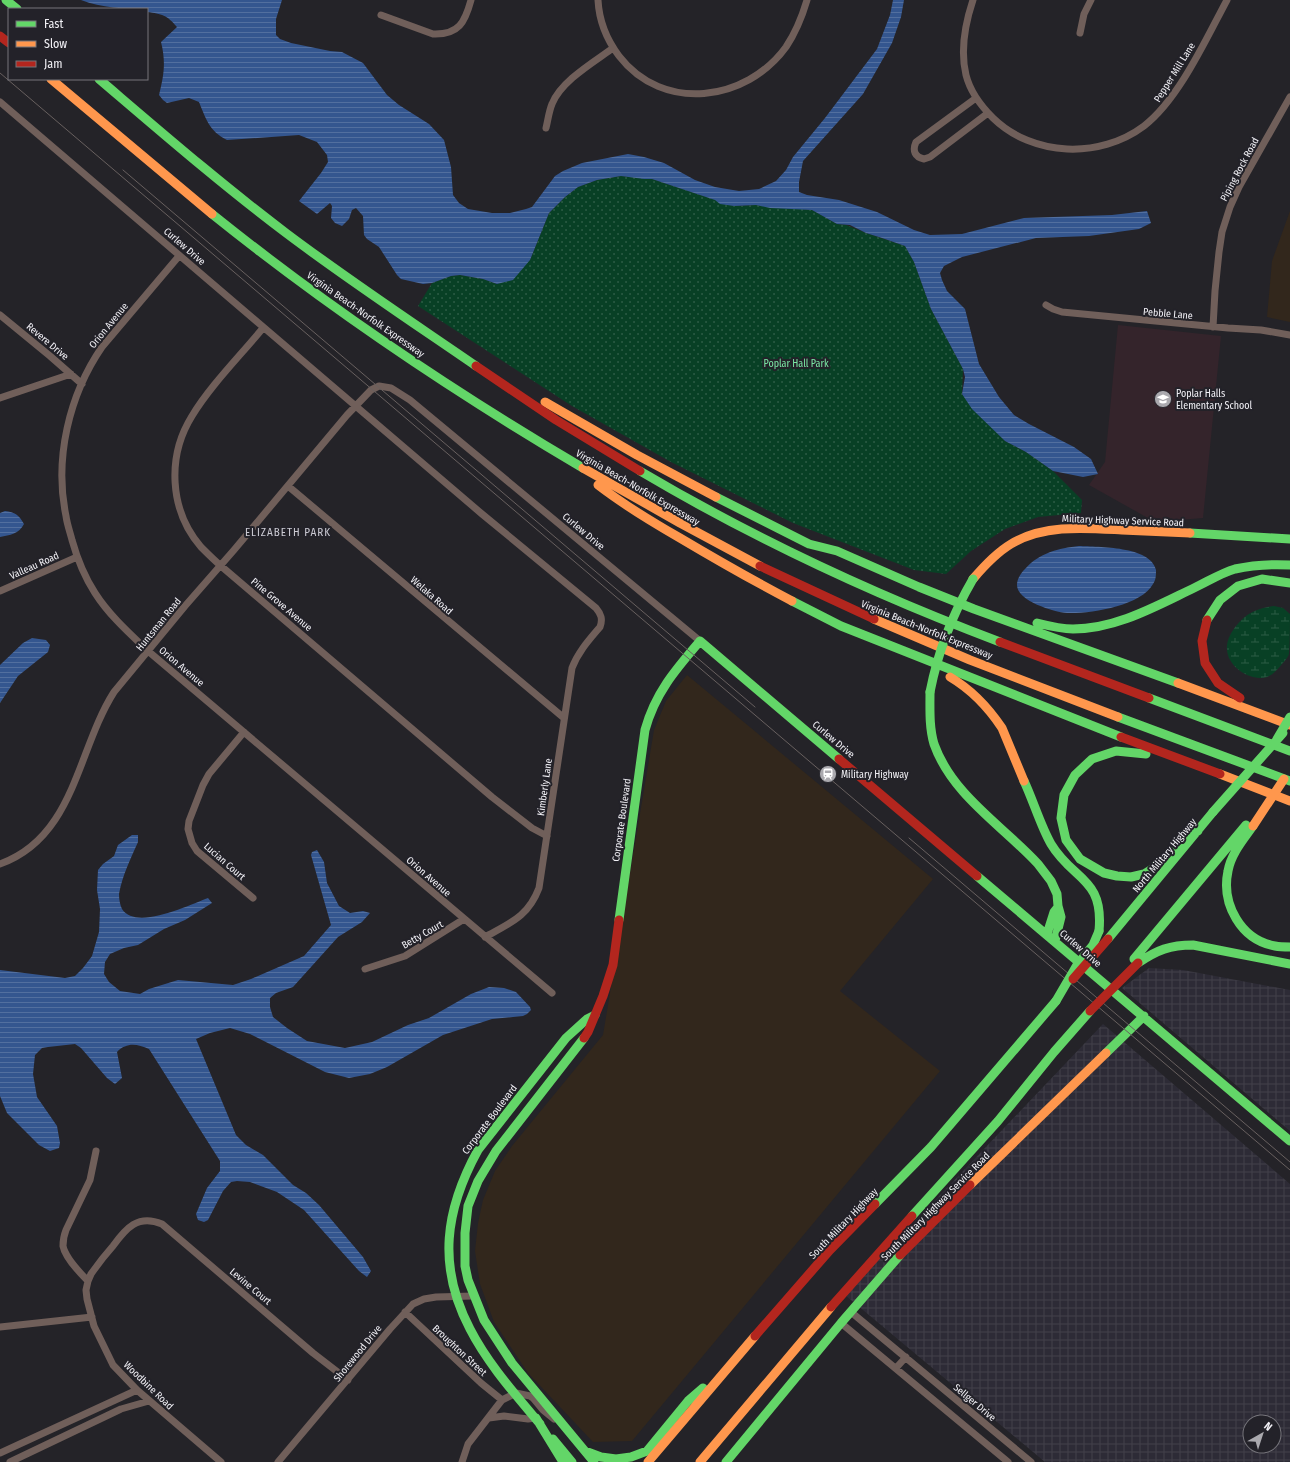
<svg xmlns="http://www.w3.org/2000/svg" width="1290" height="1462" viewBox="0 0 1290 1462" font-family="'Fira Sans Condensed',sans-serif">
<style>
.commercial{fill:#32271c}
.industrial{fill:url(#industrial-grid);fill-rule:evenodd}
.education{fill:#34242b}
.wetland{fill:url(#wetland-marsh)}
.park{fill:url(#park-dots)}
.water{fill:url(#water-rules)}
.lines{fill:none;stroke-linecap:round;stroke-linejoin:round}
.street{stroke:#705f5a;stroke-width:7}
.fast{stroke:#63d668;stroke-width:9}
.slow{stroke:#ff974d;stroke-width:9}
.jam{stroke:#b3261e;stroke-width:9}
.tram{stroke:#68605f;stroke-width:1}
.fast-bridge{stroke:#63d668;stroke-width:9}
.slow-bridge{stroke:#ff974d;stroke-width:9}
.jam-bridge{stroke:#b3261e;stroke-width:9}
.labels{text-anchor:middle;stroke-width:4;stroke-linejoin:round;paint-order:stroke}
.street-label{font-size:10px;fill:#f2f1f6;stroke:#232229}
.park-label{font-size:10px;fill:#7be8a5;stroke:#232229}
.poi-label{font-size:10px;fill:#f2f1f6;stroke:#232229;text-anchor:start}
.neighbourhood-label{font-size:11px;letter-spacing:1px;fill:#cccbd4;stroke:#232229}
</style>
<defs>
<pattern id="industrial-grid" width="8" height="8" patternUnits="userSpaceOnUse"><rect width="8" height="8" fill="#2d2b36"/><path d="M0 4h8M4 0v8" fill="none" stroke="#42404a"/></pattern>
<pattern id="wetland-marsh" width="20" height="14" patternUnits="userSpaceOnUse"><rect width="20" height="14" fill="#084025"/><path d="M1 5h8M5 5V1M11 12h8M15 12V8" fill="none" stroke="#2c5c45"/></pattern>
<pattern id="park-dots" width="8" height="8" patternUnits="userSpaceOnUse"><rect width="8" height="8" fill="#084025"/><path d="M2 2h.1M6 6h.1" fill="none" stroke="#2c5c45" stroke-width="1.8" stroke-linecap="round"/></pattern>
<pattern id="water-rules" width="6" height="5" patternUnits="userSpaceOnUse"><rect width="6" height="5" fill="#34568f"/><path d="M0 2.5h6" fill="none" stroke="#526f9f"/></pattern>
</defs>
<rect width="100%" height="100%" fill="#242328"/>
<!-- commercial -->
<path class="commercial" d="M1290,211v111l-23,-5 5,-56z
M687,675l246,204 -93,112 100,80 -308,370 -39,1 -65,-69 -34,-51 -14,-38 -5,-33 3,-28 5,-23 12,-29 17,-25 91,-111 51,-305 12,-29z"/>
<!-- industrial -->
<path class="industrial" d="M1149,968l34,2 107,20v141l-168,-143z
M1103,1024l187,160v278h-245l-200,-167zM1250,1422h24v24h-24z"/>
<!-- education -->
<path class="education" d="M1118,325l103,11 -18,182 -48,4 -66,-37 16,-23z"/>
<!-- wetland -->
<path class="wetland" d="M1274,606l9,2 7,6c0,9 0,32 -1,40 -1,3 -4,7 -7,10 -4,5 -9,11 -15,13 -17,5 -40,-11 -40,-28 -1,-7 4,-17 9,-23 10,-13 22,-18 38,-20z"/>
<!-- park -->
<path class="park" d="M621,176l31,3 82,27 22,-1 56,5 25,14 9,1 20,8 39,13 9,16 17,47 32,60 -1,25 43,47 21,11 27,19 29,29 -1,13 -43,4 -33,12 -34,22 -25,23 -32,-4 -121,-47 -122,-61 -99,-56 -154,-100 14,-23 19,-7 9,-1 23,4 14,5 33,-24 19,-47 16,-16 13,-10 19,-7z"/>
<!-- water -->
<path class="water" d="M81,0h201l-6,19v16l4,4 11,4 39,8 12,1 21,11 24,32 12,10 30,19 15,16 7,27 2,28 6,8 9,6 24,4h18l16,-4 6,-2 23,-31 8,-5 19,-8 46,-9 16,3 20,6 31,17 20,7 24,4 20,-2 17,-8 10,-11 7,-13 32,-39 52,-69 13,-34 3,-15h11l-3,17 -9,26 -29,51 -60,67 -4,21v10l8,3 32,5 38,12 37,18 16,5 32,-1 62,-16 88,-3 35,-4 4,12 -12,6 -50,7 -53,2 -74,19 -18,9 -4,7 2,7 5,11 18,18 14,55 20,33 15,18 15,9 45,23 17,12 7,15 -15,3 -30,-6 -27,-19 -21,-11 -33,-32 -10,-15 3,-17 -2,-8 -32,-60 -17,-47 -9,-16 -23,-8 -16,-5 -16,-8 -13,-1 -25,-14 -42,-2 -14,-3 -22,1 -14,-2 -5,-4 -63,-21h-8l-23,-3 -24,4 -19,7 -13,10 -16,16 -19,47 -17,20 -16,4 -14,-5 -23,-4 -9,1 -19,7 -9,1 -22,-5 -4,-4 -18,-28 -12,-8 -3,-4 -1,-19 -7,-8 -4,2 -3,9 -7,7 -7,-3 -4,-5 1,-12 -2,-3 -13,11 -18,-13 22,-28 7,-11 -1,-7 -10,-13 -18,-7 -72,5c-18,-9 -21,-21 -28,-38l-10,-4 -22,5 -4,-3 -4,-5c5,-20 7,-33 2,-53l16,-15c-10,-12 -15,-13 -30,-15v-3c-23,0 -45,-1 -66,-9z
M5,511c10,1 14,4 19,13 -5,10 -14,11 -24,13v-24z
M1079,546c19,1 72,0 77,24 0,5 0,10 -3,14 -12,22 -63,30 -86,29 -13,-1 -50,-12 -50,-28 0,-6 4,-12 8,-16 14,-16 34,-21 54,-23z
M32,638l14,2 4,5 -2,7 -30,24 -18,27v-38l23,-22z
M132,835h6v7c-7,16 -16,34 -19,52 0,5 1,11 3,15 14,22 67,-4 86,-11l4,5 -27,17 -21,9 -26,16 -14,3 -14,6 -5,8 -1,12 5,8 11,9 20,3 9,-5 29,-9 55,5 18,-6 53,-23 27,-31 -20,-70 1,-3 5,-2 7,12 3,21 12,23 11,7 13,-2 7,2 -8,9 -24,15 -45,50 -17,6 -6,5v9l3,10 14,11 20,13 38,7 27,-6 36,-17 21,-7 42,-24 18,-7 15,1 12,4 14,15 1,3 -4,4 -4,2 -31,3 -49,16 -56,32 -17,7 -21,4 -24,-6 -75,-38 -20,-6 -20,5 -14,6 40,96 10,10 17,10 30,30 13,8 13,12 44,52 8,14 -4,6 -8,-6 -55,-61 -27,-18 -27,-10 -13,-1 -6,1 -8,9 -15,29 -4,2 -6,-2 -2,-6 11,-26 13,-17v-10l-71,-112c-12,-5 -22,-7 -32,3l5,26 -7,6 -8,-6 -26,-30 -6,-4 -27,3 -6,1 -7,7 -2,19 4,23 20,29 3,17 -1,5 -9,3 -11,-6 -32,-32 -7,-17v-126l65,8 10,-2 8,-8 9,-12 7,-24 1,-23 -3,-19 1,-20 5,-6 11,-8 4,-11z"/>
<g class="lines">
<!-- street -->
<path class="street" d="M598,0c1,20 9,40 21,56 44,57 127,46 167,-9 10,-15 16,-30 21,-47
M973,0c-8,24 -13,50 -7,75 4,16 15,31 27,43 40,39 107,41 151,8 35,-27 62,-87 83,-126
M381,15l52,19c26,1 32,-12 38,-34
M1080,33l4,-19 7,-14
M976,98l-60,44c-4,9 -1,15 8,17l6,-2 58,-44
M0,102l482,412 114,94c5,6 7,11 4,19 -11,13 -22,25 -28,41l-33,220c-11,29 -29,35 -54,49
M546,128c2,-8 3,-17 6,-24 9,-23 42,-42 61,-56
M179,256l-77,91c-33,48 -48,112 -36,169 1,8 4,16 6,24 5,18 12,36 23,53 14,22 34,40 53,58l404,342
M1046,305l7,4 9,3 166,16 33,2 29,5
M0,315l50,41 32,28
M1213,327l2,-36 4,-39 3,-20 8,-25 9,-20 51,-90
M263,328c-23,28 -53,58 -71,88 -25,40 -23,94 9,131 6,6 13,13 20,19l271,231 40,31 15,8
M0,398l71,-24
M288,486l276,232
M0,591l77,-34
M244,732l-35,42 -6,11 -14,36 -1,8 4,14 5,8 56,47
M0,864c75,-27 77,-114 114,-172l71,-86 49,-56 113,-135 24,-25 8,-4 12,2 19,12 290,241
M365,969l40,-13 59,-37
M96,1151l-6,29 -24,50c-2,5 -3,10 -3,16 2,11 17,27 25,35l-2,9 1,9 7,27 19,39 24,25 84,72
M88,1281l3,-7c7,-10 14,-19 22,-28 13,-18 25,-32 49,-22l151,129 35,27
M405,1312l76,71 21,17
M851,1312l180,150
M841,1323l167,139
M0,1327l92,-10
M896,1368l10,-11
M489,1418l15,-2 24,3 8,-1
M0,1453l137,-63
M10,1462l111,-53 28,-8
M278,1462l112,-133 23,-25 11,-5 12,-2 37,-1
M462,1462l6,-18 27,-35 7,-9 14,-7 14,3 3,2 10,12 11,9"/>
<!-- fast -->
<path class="fast" d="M6,0l11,9
M99,79c61,52 122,105 187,154 61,46 126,89 190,133
M212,214c117,94 242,178 371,254
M640,471c115,68 235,124 360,171
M716,497l93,47 28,7 82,36 55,22 204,74
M1190,533l100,6
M792,601l49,25 280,111
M1207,620l13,-20 18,-14 24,-7 28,4
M1037,623c12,3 24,6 36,6 43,0 83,-23 121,-41 13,-6 27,-15 41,-19 18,-4 36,-5 55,-4
M930,692c0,17 -1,35 4,52 18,51 69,82 104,120l13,17 6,13 1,12 3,11 -6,24
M1149,698l141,53
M1118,717l172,64
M1146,754l-30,-3 -24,8 -17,16 -11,20 -3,23 5,22 14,19 24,14 13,3 14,1 13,-3 8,-5 14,-12 11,-13 21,-13
M1024,781c9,19 17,46 27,63 22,37 53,33 48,87
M1253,826c-10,14 -22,28 -25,45 -7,33 13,69 47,75 5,1 10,1 15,1
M977,876l313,265
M619,920l26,-190c10,-37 31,-61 55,-89l139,118
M1047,934l7,-22 4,-5
M1108,939l105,-127
M1134,959l112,-134
M1138,963c19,-13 32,-18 55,-18l97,19
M584,1038l-88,113 -18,30 -10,25 -3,27v33l3,14 16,40 28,43 82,99
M1106,1053l38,-37
M875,1204l56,-57 125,-146
M912,1216l86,-95 56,-69 36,-41
M536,1418l27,44
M540,1424c-25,-30 -52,-60 -70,-95 -33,-63 -25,-119 8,-179l88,-112 21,-19 8,-4
M553,1439l19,23
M585,1451l16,6 15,2 15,-2 16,-6 41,-50 15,-13
M726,1462l115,-139 59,-68"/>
<!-- slow -->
<path class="slow" d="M51,79l161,135
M545,402l92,53 79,42
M583,468l97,55 80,43
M598,485c26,20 54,37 82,53 37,22 74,43 112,63
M973,579c11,-13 23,-26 38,-35 33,-20 75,-16 111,-14 23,1 45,2 68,3
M874,619l96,41 148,57
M950,677c22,13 38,30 52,51l22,53
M1178,683l112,42
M1220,774l70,27
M970,1185l136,-132
M648,1462l107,-126
M700,1462l131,-155"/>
<!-- jam -->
<path class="jam" d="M0,36l9,7
M476,366l80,54 84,51
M760,566l114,53
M1207,620l-5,21 3,22 13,20 22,15
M1000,642l149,56
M1121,737l99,37
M839,759l138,117
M584,1038l4,-6 15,-36 10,-31 6,-45
M900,1255l70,-70
M831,1307l81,-91
M755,1336l75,-86 45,-46"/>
<!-- tram -->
<path class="tram" d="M0,73l1290,1097
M123,170l632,537
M909,838l381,324"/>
<!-- fast-bridge -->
<path class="fast-bridge" d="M930,692c8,-41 22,-77 43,-113
M1277,739l13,-22
M1213,812l70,-79
M1056,1001l21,-36 16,-20 6,-14"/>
<!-- slow-bridge -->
<path class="slow-bridge" d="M1253,826l31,-47"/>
<!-- jam-bridge -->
<path class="jam-bridge" d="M1073,979l35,-40
M1090,1011l48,-48"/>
</g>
<!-- icons -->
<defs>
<g id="school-disc" transform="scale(0.9)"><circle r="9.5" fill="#aaa9ae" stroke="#232229"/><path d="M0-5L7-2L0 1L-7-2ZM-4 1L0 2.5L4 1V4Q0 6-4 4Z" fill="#fff"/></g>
<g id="station-disc" transform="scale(0.9)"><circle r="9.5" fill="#aaa9ae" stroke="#232229"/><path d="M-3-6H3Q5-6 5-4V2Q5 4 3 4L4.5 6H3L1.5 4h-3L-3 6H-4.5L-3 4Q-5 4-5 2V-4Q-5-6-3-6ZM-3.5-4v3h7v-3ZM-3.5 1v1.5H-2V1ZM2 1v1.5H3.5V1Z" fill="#fff"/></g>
</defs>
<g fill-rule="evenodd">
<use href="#school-disc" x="1163" y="399"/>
<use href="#station-disc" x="828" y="774"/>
</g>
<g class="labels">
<!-- street labels -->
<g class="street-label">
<text transform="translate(1174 72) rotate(-58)" y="4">Pepper Mill Lane</text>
<text transform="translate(1239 169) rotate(-62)" y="4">Piping Rock Road</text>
<text transform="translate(185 246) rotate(41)" y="4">Curlew Drive</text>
<text transform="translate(1168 313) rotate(5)" y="4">Pebble Lane</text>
<text transform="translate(366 314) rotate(35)" y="4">Virginia Beach-Norfolk Expressway</text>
<text transform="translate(108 325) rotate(-51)" y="4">Orion Avenue</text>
<text transform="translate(48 341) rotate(40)" y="4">Revere Drive</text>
<text transform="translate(638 487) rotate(30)" y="4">Virginia Beach-Norfolk Expressway</text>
<text transform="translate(1123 520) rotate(2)" y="4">Military Highway Service Road</text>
<text transform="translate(584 531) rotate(40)" y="4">Curlew Drive</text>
<text transform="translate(34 565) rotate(-24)" y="4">Valleau Road</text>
<text transform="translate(432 595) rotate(41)" y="4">Welaka Road</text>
<text transform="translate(282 604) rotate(40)" y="4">Pine Grove Avenue</text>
<text transform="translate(158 624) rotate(-51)" y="4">Huntsman Road</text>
<text transform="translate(927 629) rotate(22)" y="4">Virginia Beach-Norfolk Expressway</text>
<text transform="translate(182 666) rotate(40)" y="4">Orion Avenue</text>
<text transform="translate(834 739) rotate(40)" y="4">Curlew Drive</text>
<text transform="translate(544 787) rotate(-82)" y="4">Kimberly Lane</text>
<text transform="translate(621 820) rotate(-82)" y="4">Corporate Boulevard</text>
<text transform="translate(1164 855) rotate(-50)" y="4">North Military Highway</text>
<text transform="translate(225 861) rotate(41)" y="4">Lucian Court</text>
<text transform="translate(429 876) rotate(41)" y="4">Orion Avenue</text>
<text transform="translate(422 934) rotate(-30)" y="4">Betty Court</text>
<text transform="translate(1081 948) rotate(41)" y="4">Curlew Drive</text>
<text transform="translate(489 1119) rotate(-53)" y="4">Corporate Boulevard</text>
<text transform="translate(935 1206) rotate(-45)" y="4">South Military Highway Service Road</text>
<text transform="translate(843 1223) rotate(-46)" y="4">South Military Highway</text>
<text transform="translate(251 1286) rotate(40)" y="4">Levine Court</text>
<text transform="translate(460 1350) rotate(43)" y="4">Broughton Street</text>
<text transform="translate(357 1353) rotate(-51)" y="4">Shorewood Drive</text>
<text transform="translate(149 1385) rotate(44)" y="4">Woodbine Road</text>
<text transform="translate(975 1402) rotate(40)" y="4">Sellger Drive</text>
</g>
<!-- park labels -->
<g class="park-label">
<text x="796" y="367">Poplar Hall Park</text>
</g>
<!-- poi labels -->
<g class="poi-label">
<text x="1176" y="397">Poplar Halls<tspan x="1176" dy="12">Elementary School</tspan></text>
<text x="841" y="778">Military Highway</text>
</g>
<!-- neighbourhood labels -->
<g class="neighbourhood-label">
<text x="288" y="536">ELIZABETH PARK</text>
</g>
</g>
<!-- legend -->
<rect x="8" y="8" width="140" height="72" fill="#232229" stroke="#76757b"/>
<rect x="16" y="21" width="20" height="6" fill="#63d668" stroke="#76757b"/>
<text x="44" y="28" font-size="12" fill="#f2f1f6">Fast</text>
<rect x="16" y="41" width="20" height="6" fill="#ff974d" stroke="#76757b"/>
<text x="44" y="48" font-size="12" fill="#f2f1f6">Slow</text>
<rect x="16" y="61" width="20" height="6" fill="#b3261e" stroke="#76757b"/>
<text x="44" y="68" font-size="12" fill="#f2f1f6">Jam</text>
<!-- north arrow -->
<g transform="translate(1262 1434) rotate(39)"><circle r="19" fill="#232229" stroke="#76757b"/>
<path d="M0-3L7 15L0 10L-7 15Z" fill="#aaa9ae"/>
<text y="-6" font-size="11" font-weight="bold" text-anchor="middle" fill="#f2f1f6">N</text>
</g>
</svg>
